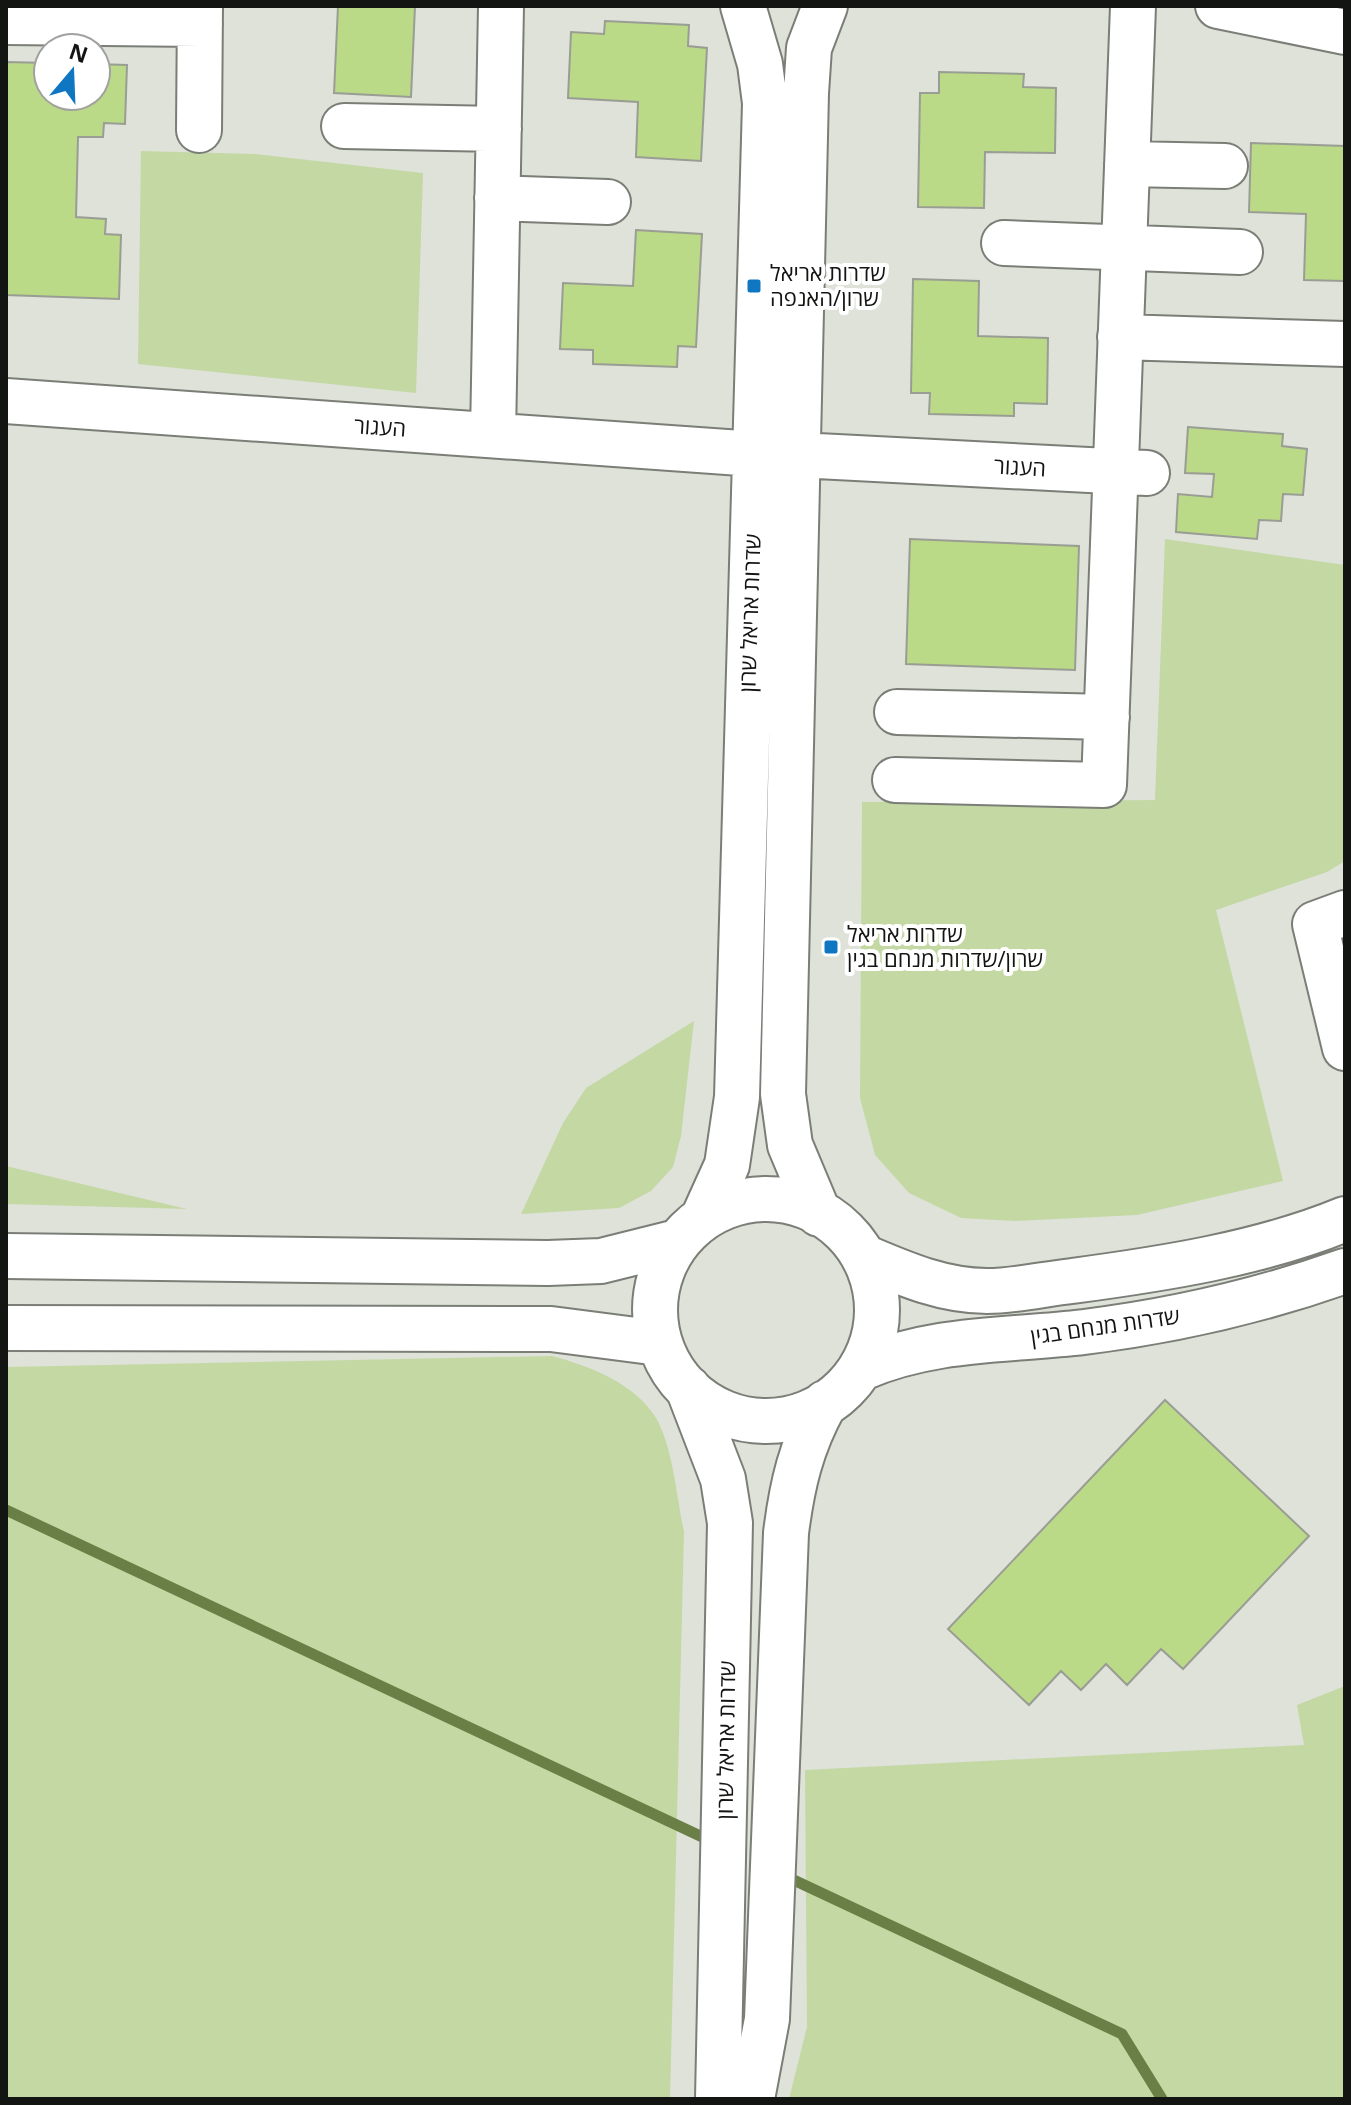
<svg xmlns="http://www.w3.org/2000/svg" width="1351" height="2105" viewBox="0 0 1351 2105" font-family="'Open Sans',Heebo,sans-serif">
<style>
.green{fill:#c4d8a4}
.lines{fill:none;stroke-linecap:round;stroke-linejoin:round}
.stream{stroke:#6a7f46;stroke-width:11}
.building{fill:#bbda88;stroke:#999d94;stroke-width:2}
.minor-casing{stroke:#7a7e76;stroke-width:48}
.minor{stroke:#fff;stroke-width:44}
.poi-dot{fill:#0f77c2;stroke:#fff;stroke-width:3}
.labels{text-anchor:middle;stroke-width:8;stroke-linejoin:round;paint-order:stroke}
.poi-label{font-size:22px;fill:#131512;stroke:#fff;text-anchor:start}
.street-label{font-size:22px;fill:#131512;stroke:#fff}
</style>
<rect width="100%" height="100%" fill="#dee2d9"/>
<!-- green -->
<path class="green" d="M141,151l114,3 168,19 -7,220 -278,-29z
M1165,539l180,26v296l-18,11 -111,38 67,271 -146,34 -122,6 -54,-3 -52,-25 -34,-38 -15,-57 2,-296 293,-2z
M694,1021l-13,115 -8,31 -22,24 -32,17 -98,6 42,-91 23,-35z
M6,1166l181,43 -181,-5z
M552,1356c37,10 83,27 104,62 17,29 21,82 28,114l-14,567h-664v-732z
M1345,1686v413h-556l18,-72 -2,-257 499,-25 -7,-40z"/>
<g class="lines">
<!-- stream -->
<path class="stream" d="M6,1510l707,332
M783,1875l339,159 40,65"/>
</g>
<!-- building -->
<path class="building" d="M338,6h77l-4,91 -77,-4z
M605,21l84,4 -1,21 19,2 -6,113 -65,-4 2,-55 -70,-4 3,-66 33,2z
M6,62l42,1v33h48v-32l31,1 -2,59 -21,-1 -1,14h-25l-2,80 30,2 -1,15 16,1 -2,64 -113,-4z
M939,72l85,2 -1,13 33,1 -1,65 -70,-1 -1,56 -66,-1 2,-114h19z
M1251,143l94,3v135l-41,-1 2,-66 -57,-2z
M636,230l66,4 -6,113 -18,-1 -1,21 -84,-3v-14l-33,-1 3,-66 70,3z
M913,279l66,2 -1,55 70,2 -1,66 -33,-1v13l-85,-2 1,-21h-19z
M1188,427l95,7 -1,12 25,3 -4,46 -20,-1 -2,27 -22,-1 -2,19 -81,-7 2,-38 34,3 2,-23 -29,-1z
M910,539l169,7 -4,124 -169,-6z
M1165,1400l144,136 -126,133 -22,-20 -34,36 -21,-21 -25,26 -20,-19 -32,34 -81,-76z"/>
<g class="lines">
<!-- minor casing -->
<g class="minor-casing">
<path id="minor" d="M1218,6l127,26
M6,22l194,2
M344,126l155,3
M199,130l1,-124
M1127,164l98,2
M497,198l111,4
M1004,243l236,9
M1120,337l225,7
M6,401l749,53
M493,435l8,-429
M798,455l349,18
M897,712l210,5
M895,780l209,5 29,-779
M1345,913l-30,11 30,124
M655 1310a111 111 0 1 1 222 0a111 111 0 1 1-222 0Z
M819,1214l-29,-69 -7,-51 23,-1001 3,-45 16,-42
M703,1218l24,-53 10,-68 28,-994 -5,-39 -17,-58
M6,1256l542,7 53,-2 76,-19
M864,1257c40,17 79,34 123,34 28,0 57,-7 85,-10 90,-12 188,-27 273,-62
M6,1328l545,1 108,14
M862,1368c71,-31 146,-27 222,-36 89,-11 176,-31 261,-61
M688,1388l35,91 7,44 -12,576
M752,2099l15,-80 19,-486c6,-48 15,-87 39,-130"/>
</g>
<!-- minor -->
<use href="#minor" class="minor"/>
</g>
<!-- markers -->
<g class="poi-dot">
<rect x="746" y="278" width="16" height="16" rx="4"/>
<rect x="823" y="939" width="16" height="16" rx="4"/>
</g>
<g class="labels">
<!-- poi labels -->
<g class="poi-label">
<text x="770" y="281">שדרות אריאל<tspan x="770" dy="25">שרון/האנפה</tspan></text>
<text x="847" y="942">שדרות אריאל<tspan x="847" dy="25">שרון/שדרות מנחם בגין</tspan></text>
</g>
<!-- street labels -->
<g class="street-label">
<text transform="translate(380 427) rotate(4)" y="8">העגור</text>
<text transform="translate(1020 467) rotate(3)" y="8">העגור</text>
<text transform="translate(750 613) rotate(-88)" y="8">שדרות אריאל שרון</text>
<text transform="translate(1105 1326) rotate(-8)" y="8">שדרות מנחם בגין</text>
<text transform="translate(726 1740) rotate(-89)" y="8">שדרות אריאל שרון</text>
</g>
</g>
<!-- border -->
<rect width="1351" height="2105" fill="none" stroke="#131512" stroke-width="16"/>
<!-- north arrow -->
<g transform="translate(72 72) rotate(19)"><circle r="38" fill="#ffffff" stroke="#a1a1a0" stroke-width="2"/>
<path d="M0-6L14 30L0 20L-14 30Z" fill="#0f77c2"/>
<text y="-12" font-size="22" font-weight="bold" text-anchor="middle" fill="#131512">N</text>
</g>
</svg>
